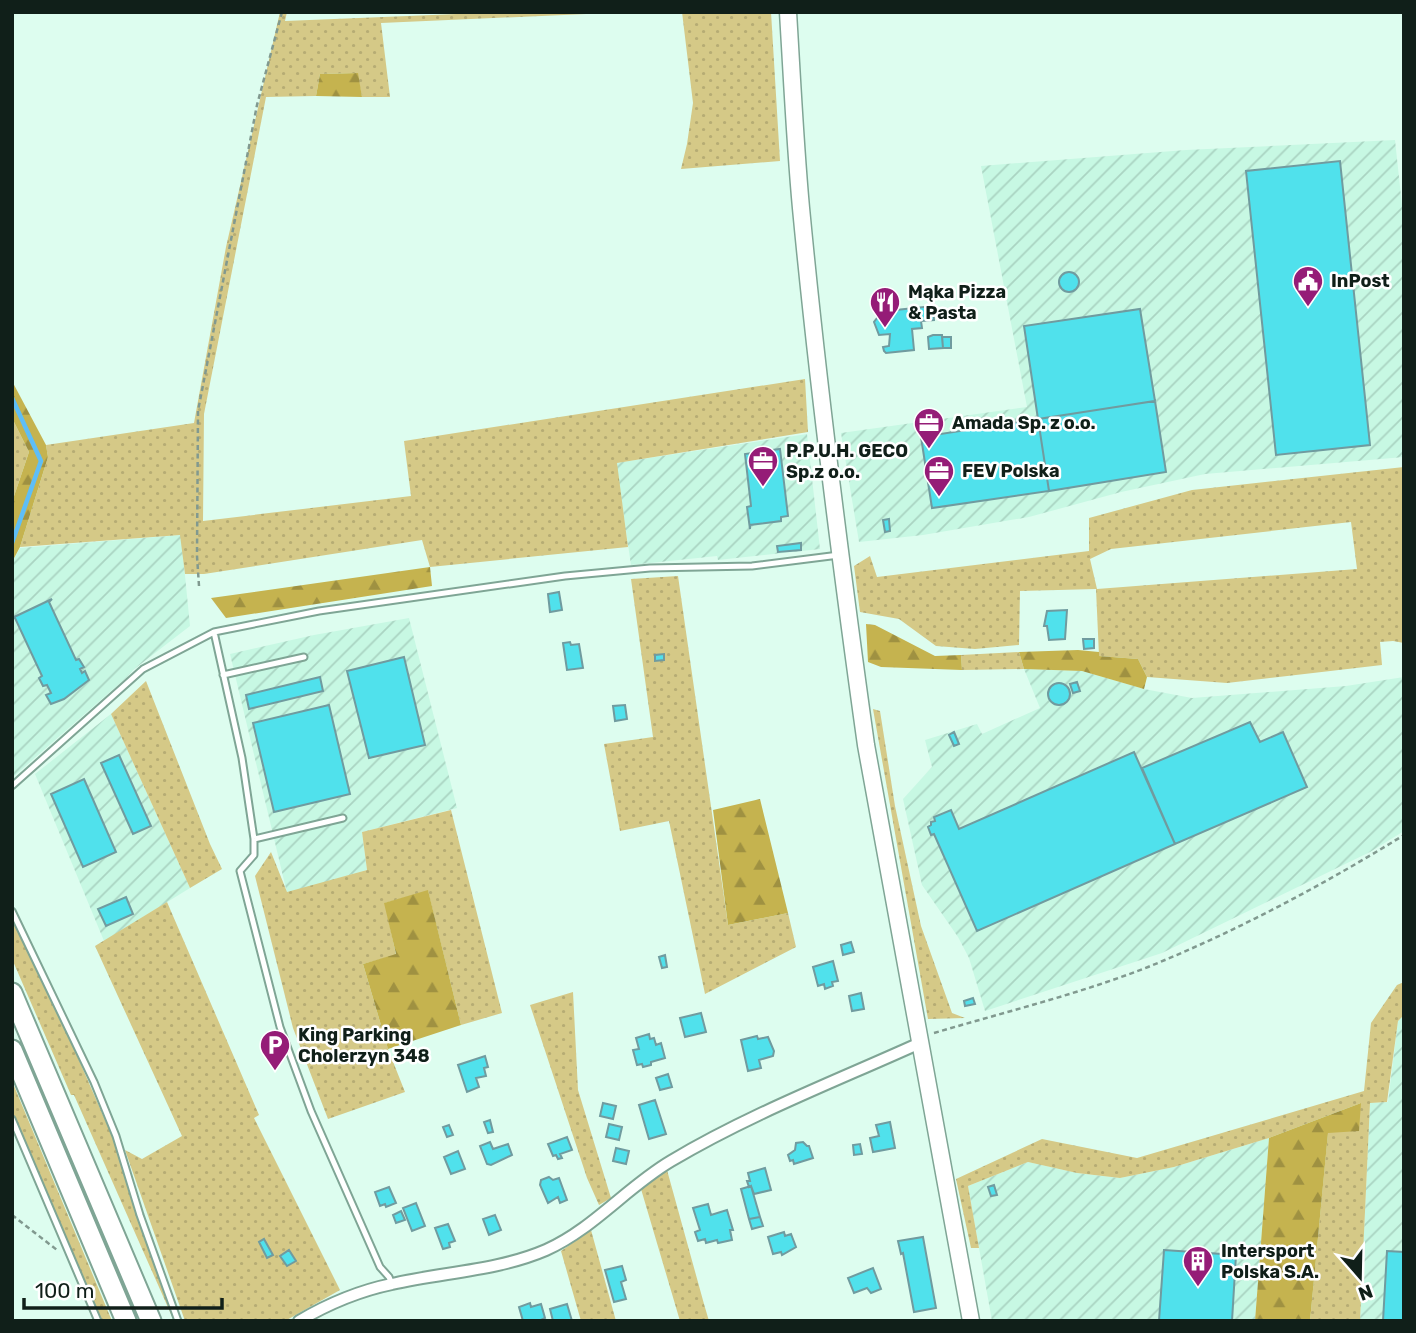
<svg xmlns="http://www.w3.org/2000/svg" width="1416" height="1333" viewBox="0 0 1416 1333" font-family="Rubik,sans-serif">
<style>
.industrial{fill:url(#industrial-furrows)}
.grass{fill:url(#grass-dots);fill-rule:evenodd}
.forest{fill:url(#forest-firs)}
.lines{fill:none;stroke-linecap:round;stroke-linejoin:round}
.stream{stroke:#5ebef7;stroke-width:4.5}
.building{fill:#50e1ec;stroke:#709b9f;stroke-width:2}
.service-casing{stroke:#7fa595;stroke-width:9}
.minor-casing{stroke:#7fa595;stroke-width:14}
.secondary-casing{stroke:#7fa595;stroke-width:19}
.motorway-casing{stroke:#7fa595;stroke-width:23}
.path{stroke:#81998f;stroke-width:2.5;stroke-dasharray:5 3.5;stroke-linecap:butt}
.service{stroke:#fff;stroke-width:5}
.minor{stroke:#fff;stroke-width:10}
.secondary{stroke:#fff;stroke-width:16}
.motorway{stroke:#fff;stroke-width:19}
.labels{text-anchor:middle;stroke-width:5;stroke-linejoin:round;paint-order:stroke}
.poi-label{font-size:18px;font-weight:bold;fill:#101f19;stroke:#fff;text-anchor:start}
</style>
<defs>
<pattern id="industrial-furrows" width="10" height="10" patternUnits="userSpaceOnUse" patternTransform="scale(1.75)"><rect width="10" height="10" fill="#c7f8e3"/><path d="M-1 1l2-2M0 10L10 0M9 11l2-2" fill="none" stroke="#aad4c2"/></pattern>
<pattern id="grass-dots" width="8" height="8" patternUnits="userSpaceOnUse" patternTransform="scale(1.75)"><rect width="8" height="8" fill="#d5c987"/><path d="M2 2h.1M6 6h.1" fill="none" stroke="#b6ac74" stroke-width="1.8" stroke-linecap="round"/></pattern>
<pattern id="forest-firs" width="22" height="20" patternUnits="userSpaceOnUse" patternTransform="scale(1.75)"><rect width="22" height="20" fill="#c5b34f"/><path d="M5 1l3.5 6h-7zM16 11l3.5 6h-7z" fill="#9f9141"/></pattern>
</defs>
<rect width="100%" height="100%" fill="#ddfdef"/>
<!-- industrial -->
<path class="industrial" d="M1395,140l9,84v233l-199,17 -84,18 -92,25 -106,18 -64,7 -18,-109 186,-26 -46,-241 205,-16z
M807,434l13,115 -102,11 -1,-4 -86,9 -15,-102z
M181,535l9,91 -57,44 -6,7 -115,101v-216l8,-14z
M409,618l48,190 -95,24 5,38 -80,23 -57,-239 84,-19z
M1024,669l58,2 62,18 48,9 154,-12 58,-9v154l-34,21 -208,101 -177,58 -16,-53 -11,-21 -36,-52 -19,-86 29,-32 -7,-27 52,-16 5,10 58,-26z
M111,714l79,174 -86,53 -69,-167z
M1404,1015v306h-44l10,-218 18,-1 10,-81z
M1269,1138l-14,183h-263l-24,-135 60,-24 49,11 43,5 54,-11z"/>
<!-- grass -->
<path class="grass" d="M280,12h7l-2,9 221,-9h125l-250,11 9,74h-28l-5,-24 -37,1 -4,22 -50,1 -62,317 -1,107 208,-25 -7,-55 401,-62 3,53 -191,31 11,84 -198,20 -8,-27 -218,34h-19l-5,-39 -160,12 28,-90 -2,-12 148,-22 32,-176z
M682,12h89l9,149 -99,8 6,-25 6,-41z
M12,418l17,34 -17,50z
M1404,467v176l-11,-2 -13,1 2,23 -155,18 -80,-6 -9,-18 -39,-3 -3,-67 -76,2 -1,54 -44,4 -39,-3 -37,-27 -39,-7 -6,-46 16,-10 7,21 212,-26v-33l103,-28zM1351,522l6,47 -260,20 -7,-30 21,-10z
M678,576l50,349 60,-12 8,34 -91,47 -36,-173 -49,10 -16,-87 49,-7 -22,-158z
M1019,652l5,17 -62,1 -1,-15z
M146,681l64,163 12,25 -32,19 -79,-174z
M873,709l7,2 15,95 26,120 31,87 13,5 -37,1z
M451,810l51,203 -41,12 -33,-134 -43,12 11,52 -33,9 25,85 17,43 -77,27 -35,-91 -38,-152 16,-24 16,40 80,-22 -5,-38z
M167,902l92,213 -5,3 86,172 -55,31h-100l-60,-171 17,9 40,-23 -87,-190z
M12,918l56,117 45,103 61,183 -100,-226h-3l-59,-136z
M1404,982v33l-6,6 -11,81 -17,1 -10,218h-50l18,-189 33,-29 -92,35 -95,29 -54,11 -43,-5 -49,-11 -60,24 11,62h-8l-15,-69 86,-40 95,19 227,-67 7,-68 26,-38z
M573,992l5,98 33,108 -12,7 -12,-27 -57,-173z
M12,1081l100,240h-10l-90,-210z
M667,1170l37,134 5,17h-29l-39,-132z
M591,1230l25,91h-35l-20,-70z"/>
<!-- forest -->
<path class="forest" d="M358,73l4,24 -46,-1 4,-22z
M12,381l34,64 2,12 -28,90 -8,15v-60l17,-50 -17,-34z
M430,567l2,19 -206,32 -15,-20z
M866,624l9,1 60,31 26,-1 1,15 -81,-3 -13,-5z
M1078,650l21,2v4l39,3 9,18 -3,12 -62,-18 -58,-2 -5,-17z
M760,799l28,114 -60,12 -15,-115z
M428,890l33,135 -73,24 -25,-85 33,-10 -12,-51z
M1361,1103l-2,28 -31,2 -18,188h-55l14,-183z"/>
<g class="lines">
<!-- stream -->
<path class="stream" d="M12,398l29,63 -29,82"/>
</g>
<!-- building -->
<path class="building" d="M1340,161l30,284 -94,10 -30,-284z
M1059 282a10 10 0 1 1 20 0a10 10 0 1 1-20 0Z
M933,306l1,14 -13,1 1,7 -10,1 2,21 -28,3 -2,-2 -1,-4 6,-1 1,-12 -11,1 -5,-13 3,-4v-6z
M1140,309l15,92 -117,18 -14,-93z
M933,335h9l1,13 -14,1 -1,-12z
M942,337h9v11h-8z
M1155,401l11,71 -117,19 -11,-72z
M1038,419l11,72 -117,17 -11,-71z
M780,449l8,67 -7,1v4l-31,4v4l-3,-22 4,-1 -6,-52z
M889,519l1,12 -5,1 -2,-12z
M801,543v7l-23,2 -1,-6z
M559,592l3,18 -12,2 -2,-18z
M52,599l-3,3 27,58 3,-1 5,8 -4,2 2,4 3,-2 4,9 -25,19 -13,5 -5,-9 5,-2 -4,-8 -4,1 -4,-8 3,-2 -27,-58h-3z
M1067,610l-2,29 -16,1 -2,-14h-3l3,-15z
M1083,639h11v9l-10,1z
M570,642l1,3 8,-1 4,24 -16,2 -4,-27z
M664,654v6l-9,1v-6z
M404,657l21,88 -56,13 -22,-87z
M320,677l3,14 -74,18 -3,-14z
M1077,682l3,9 -7,2 -3,-9z
M1048 694a11 11 0 1 1 22 0a11 11 0 1 1-22 0Z
M329,705l21,89 -76,18 -21,-89z
M625,705l2,14 -12,2 -2,-15z
M1250,722l10,20 23,-10 24,55 -132,57 -33,-76z
M954,732l5,12 -5,2 -5,-11z
M1134,752l41,92 -198,87 -43,-97 -3,1 -3,-8 3,-2v-3l4,-1 -1,-4 17,-7 8,19z
M119,755l32,71 -18,8 -32,-71z
M84,779l32,73 -33,15 -32,-73z
M126,897l7,17 -27,12 -8,-17z
M851,942l3,10 -11,3 -2,-10z
M665,955l2,12 -5,1 -3,-11z
M833,961l5,20 -6,1 1,4 -8,3 -1,-5 -6,2 -5,-19z
M861,993l3,16 -12,2 -3,-15z
M973,998l2,6 -10,2 -1,-5z
M701,1013l5,19 -21,5 -5,-19z
M649,1034l1,5 4,-1 2,7 5,-2 4,15 -14,4v3l-8,2 -1,-3 -5,1 -4,-15 6,-1 -3,-11z
M757,1036l1,3 10,-2 6,14 -1,5 -14,4 2,8 -13,3 -7,-31z
M485,1056l3,11 -4,1 2,8 -10,2 3,9 -12,5 -9,-27z
M668,1074l4,13 -12,3 -4,-12z
M655,1100l11,34 -17,5 -10,-34z
M603,1103l13,3 -3,13 -13,-3z
M490,1120l3,12 -5,1 -4,-11z
M890,1122l5,26 -22,4 -3,-14 9,-2 -3,-11z
M609,1124l13,3 -3,13 -13,-3z
M449,1125l4,10 -6,2 -4,-10z
M567,1137l5,13 -12,4 2,4 -4,1 -2,-4 -3,1 -5,-12z
M490,1142l3,7 15,-5 4,11 -21,10 -4,-1 -7,-18z
M803,1142l4,4h2l4,12 -19,6 -1,-4 -3,1 -2,-6 7,-5 1,-7z
M860,1144l2,10 -8,1 -1,-10z
M616,1148l13,3 -3,13 -13,-3z
M458,1151l7,18 -14,5 -7,-17z
M765,1168l6,22 -17,4 -3,-8 -2,1 -2,-6h3l-2,-8z
M549,1177l4,3 6,-2 8,22 -7,3 -2,-6 -10,6 -8,-18 1,-5z
M994,1185l3,10 -6,1 -3,-9z
M751,1186l9,31 -11,2 -8,-30z
M389,1187l7,16 -10,4 -1,-3 -5,2 -5,-14z
M416,1203l9,23 -13,5 -9,-23z
M708,1204l3,11 16,-5 6,20h-3l2,10 -14,3 -1,-3 -11,3 -1,-4 -7,2 -3,-9 5,-2 -7,-22z
M401,1211l4,9 -9,3 -3,-8z
M495,1215l6,15 -12,5 -6,-16z
M760,1217l3,9 -11,3 -3,-10z
M448,1224l7,17 -6,2 1,4 -7,2 -8,-21z
M784,1232l1,4 6,-2 5,13 -14,8 -1,-3 -8,2 -5,-17z
M923,1237l13,71 -22,4 -11,-59 -2,1 -3,-13z
M264,1239l9,16 -6,3 -8,-16z
M289,1250l7,11 -9,5 -7,-10z
M1164,1250l72,5 -4,66h-73z
M1387,1251l17,1v69h-21z
M622,1266l4,14 -5,2 5,17 -12,3 -9,-32z
M873,1268l8,21 -10,4 -4,-5 -13,5 -6,-15z
M530,1303l1,4 10,-3 4,14 -6,3h-16l-4,-14z
M567,1304l5,17h-19l-3,-12z"/>
<g class="lines">
<!-- service casing -->
<g class="service-casing">
<path id="service" d="M214,632l28,126 12,81 89,-21
M223,675l81,-18
M12,786l131,-117 71,-37 105,-21 246,-35 85,-8 102,-2 87,-11
M254,839v16l-14,16 40,156 31,84 69,156 9,10 3,7
M12,911l82,171 22,54 24,79 38,106
M12,1119l86,202"/>
</g>
<!-- minor casing -->
<g class="minor-casing">
<path id="minor" d="M299,1321c29,-17 59,-30 93,-37 51,-12 105,-13 154,-34 47,-21 81,-63 125,-89 79,-47 165,-80 249,-118"/>
</g>
<!-- secondary casing -->
<g class="secondary-casing">
<path id="secondary" d="M788,12c4,65 7,131 13,196 17,179 40,358 65,537l105,576"/>
</g>
<!-- motorway casing -->
<g class="motorway-casing">
<path id="motorway" d="M12,993l139,328
M12,1050l114,271"/>
</g>
<!-- path -->
<path class="path" d="M199,586l-2,-30 1,-145 59,-306 25,-93
M934,1033c71,-21 145,-39 214,-66 89,-36 175,-82 256,-132
M12,1215l45,35"/>
<!-- service -->
<use href="#service" class="service"/>
<!-- minor -->
<use href="#minor" class="minor"/>
<!-- secondary -->
<use href="#secondary" class="secondary"/>
<!-- motorway -->
<use href="#motorway" class="motorway"/>
</g>
<!-- icons -->
<defs>
<g id="civic-pin" transform="scale(1.575)"><path d="M0 17L-7.5 6A9.5 9.5 0 1 1 7.5 6Z" fill="#951c77" stroke="#fff"/><path d="M-.6-6.5H3V-4.5H.6V-3L4-1V1h2V6H-6V1h2V-1L-.6-3ZM-1.2 2.5V6h2.4V2.5Z" fill="#fff"/></g>
<g id="restaurant-pin" transform="scale(1.575)"><path d="M0 17L-7.5 6A9.5 9.5 0 1 1 7.5 6Z" fill="#951c77" stroke="#fff"/><path d="M-5-6h1v4h1v-4h1v4h1v-4h1v5L-1.5 .5V6h-2V.5L-5-1ZM5-6V6H3V1.5H1.5Q1.5-4 5-6Z" fill="#fff"/></g>
<g id="office-pin" transform="scale(1.575)"><path d="M0 17L-7.5 6A9.5 9.5 0 1 1 7.5 6Z" fill="#951c77" stroke="#fff"/><path d="M-6-3h4V-5.5h4V-3h4V5H-6ZM-1-4.5V-3h2v-1.5ZM-6 0V1H6V0Z" fill="#fff"/></g>
<g id="parking-pin" transform="scale(1.575)"><path d="M0 17L-7.5 6A9.5 9.5 0 1 1 7.5 6Z" fill="#951c77" stroke="#fff"/><path d="M-3.5-5.5H1a3.5 3.5 0 0 1 0 7H-1V5.5H-3.5ZM-1-3.4V-.6H.8a1.4 1.4 0 0 0 0-2.8Z" fill="#fff"/></g>
<g id="building-pin" transform="scale(1.575)"><path d="M0 17L-7.5 6A9.5 9.5 0 1 1 7.5 6Z" fill="#951c77" stroke="#fff"/><path d="M-4-6H4V6H1V3H-1V6H-4ZM-2.5-4.3h1.7v1.8h-1.7ZM.8-4.3h1.7v1.8H.8ZM-2.5-1h1.7V.8h-1.7ZM.8-1h1.7V.8H.8Z" fill="#fff"/></g>
</defs>
<g fill-rule="evenodd">
<use href="#civic-pin" x="1308" y="281"/>
<use href="#restaurant-pin" x="885" y="302"/>
<use href="#office-pin" x="929" y="423"/>
<use href="#office-pin" x="763" y="461"/>
<use href="#office-pin" x="939" y="471"/>
<use href="#parking-pin" x="275" y="1045"/>
<use href="#building-pin" x="1198" y="1261"/>
</g>
<g class="labels">
<!-- poi labels -->
<g class="poi-label">
<text x="1331" y="287">InPost</text>
<text x="908" y="298">Mąka Pizza<tspan x="908" dy="21">&amp; Pasta</tspan></text>
<text x="952" y="429">Amada Sp. z o.o.</text>
<text x="786" y="457">P.P.U.H. GECO<tspan x="786" dy="21">Sp.z o.o.</tspan></text>
<text x="962" y="477">FEV Polska</text>
<text x="298" y="1041">King Parking<tspan x="298" dy="21">Cholerzyn 348</tspan></text>
<text x="1221" y="1257">Intersport<tspan x="1221" dy="21">Polska S.A.</tspan></text>
</g>
</g>
<!-- border -->
<rect width="1416" height="1333" fill="none" stroke="#101f19" stroke-width="28"/>
<!-- north arrow -->
<g transform="translate(1360 1277) rotate(160)" stroke="#ffffff" stroke-width="5" paint-order="stroke">
<path d="M0-5L12 26L0 18L-12 26Z" fill="#101f19"/>
<text y="-10" font-size="19" font-weight="bold" text-anchor="middle" fill="#101f19">N</text>
</g>
<!-- scale -->
<path d="M24 1298v10h198v-10" fill="none" stroke="#101f19" stroke-width="3.5"/>
<text x="35" y="1298" font-size="21" fill="#101f19" stroke="#ffffff" stroke-width="5" paint-order="stroke">100 m</text>
</svg>
